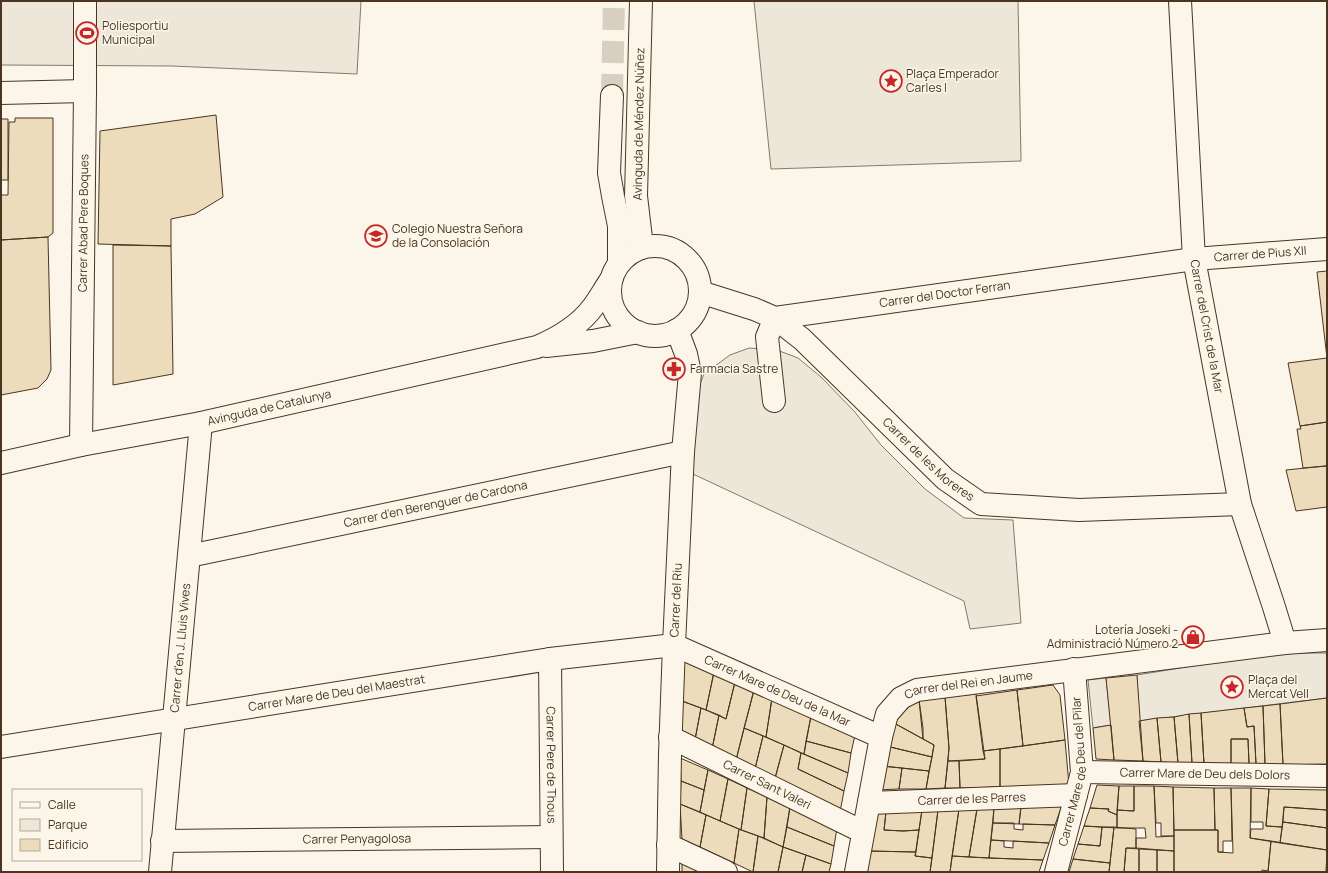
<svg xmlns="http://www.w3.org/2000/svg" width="1328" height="873" viewBox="0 0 1328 873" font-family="Manrope,sans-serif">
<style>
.green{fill:#ede6d9;stroke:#887966}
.parking{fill:#ede7d9;stroke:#887966}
.building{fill:#ecdcbc;stroke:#4a3520}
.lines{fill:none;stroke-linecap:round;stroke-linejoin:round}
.minor-tunnel{stroke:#d8cfc1;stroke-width:22;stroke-dasharray:22 11;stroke-linecap:butt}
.minor-casing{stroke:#4a3520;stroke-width:24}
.minor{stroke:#fbf6e9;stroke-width:22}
.labels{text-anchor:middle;stroke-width:3;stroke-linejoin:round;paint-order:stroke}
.poi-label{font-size:12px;fill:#4a3520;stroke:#fbf6e9;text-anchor:start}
.street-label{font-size:12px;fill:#4a3520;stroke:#fbf6e9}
</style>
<rect width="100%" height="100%" fill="#fbf6e9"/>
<!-- green -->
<path class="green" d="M1,1h360l-4,73 -185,-8 -171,-1z
M1106,678l5,47 -18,3 -5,-48z"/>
<!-- parking -->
<path class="parking" d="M754,1h264l3,160 -250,8z
M749,348l28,2 21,8 23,19 33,34 27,34 44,44 39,29 49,2 8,103 -51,6 -6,-28 -271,-127 -1,-70 12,-30 26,-19z
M1273,653h54v45l-188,23 -2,-46z"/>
<!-- building -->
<path class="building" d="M216,115l7,82 -28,17 -24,5v27l-73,-2 2,-113z
M15,118h38v115l-5,4 -47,3v-45h7l1,-73h6z
M1,119h7v61h-7z
M48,237l3,133 -4,9 -9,9 -37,7v-155z
M113,245l58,1 2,128 -60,11z
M1327,271v87l-10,-86z
M1327,358v64l-27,4 -12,-63z
M1327,422v44l-24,2 -6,-39h4l-1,-3z
M1325,466h2v41l-31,4 -10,-41z
M684,659l30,13 -8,38 -24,-9z
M714,672l21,10 -9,37 -20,-9z
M1137,675l6,86 -29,-1 -8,-82z
M735,682l19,8 -19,74 -24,-10 8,-39 7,4z
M1053,685l7,10 5,45 -42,6 -6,-56z
M754,690l18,8 -6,39 -22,-9z
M1017,690l6,56 -40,5 -7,-55z
M976,694l9,65 -37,2 1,-13 -4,-51z
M945,697l4,51 -4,40 -19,1 8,-44 -11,-6 -4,-39z
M772,698l39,18 -7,38 -38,-17z
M1327,698v66l-44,1 -3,-61z
M919,700l4,28v11l-29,-16 20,-22z
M682,701l19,7 -7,37 -13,-5z
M1280,704l3,61 -18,-1 -2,-58z
M1263,706l2,58h-9l-2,-38 -7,1 -3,-19z
M701,708l18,7 -8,39 -17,-9z
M1244,708l3,19 7,-1 2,38h-7l-1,-25h-17v25h-27l-3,-51z
M1201,713l3,51 -12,-1 -3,-49z
M1189,714l3,49h-14l-4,-46z
M811,716l44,19 -4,18 -45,-12z
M1174,717l4,46 -17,-1 -4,-44z
M1157,718l4,44 -18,-1 -4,-40z
M894,723l40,22 -2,12 -46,-11z
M1111,725l3,35 -18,-1 -3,-31z
M744,728l19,8 -9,37 -19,-9z
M763,736l21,9 -10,37 -20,-9z
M1231,739h17l1,25h-18z
M1065,740l4,45 -69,2v-38z
M806,741l45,12 -3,20 -44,-19z
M784,745l17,8 -3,16 46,22 -4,21 -66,-30z
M886,746l46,11 -3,14 -47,-5z
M1000,749v38l-40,1 -1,-27 26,-2 -2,-8z
M801,753l47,20 -4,18 -46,-22z
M680,758l28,12 -4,20 -23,-9z
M948,761h11l1,27h-15z
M882,766l20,2 -3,21 -23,1z
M902,768l27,3 -3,18h-27z
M708,770l20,9 -8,42 -20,-9z
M728,779l19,9 -6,42 -21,-9z
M681,781l23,9 -4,22 -20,-8z
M1097,785l22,1 -2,29 -9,-4 1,-2 -19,-1z
M1119,786h15v25l-17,-1z
M1134,786h20l2,51 18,-1v15l-38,-3v-10h10l-1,-10h-28v-18l17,1z
M1154,786l19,1 1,49h-13v-13h-5z
M1173,787l41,1 1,42h-41z
M747,788l20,9 -3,41 -23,-8z
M1214,788h17l1,53h-9v11h-5v-22h-3z
M1231,788h20l-1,50 21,3 -3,30 -6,-1v2h-88v-42h44v22l15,1z
M1251,788l18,1 -3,37 16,1 -2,16 -30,-5 1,-9h12v-7h-12z
M1269,789l58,1v20l-43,-3 -2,20 -16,-1z
M767,797l23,10 -7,40 -19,-9z
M680,804l26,11 -6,32 -18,-8z
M1058,805l3,3 -6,17 -36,-1 2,-17z
M790,807l47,21 -3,18 -47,-19z
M1021,807l-2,17 -26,-1 1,-15z
M1284,807l43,3v18l-44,-6z
M994,808l-5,50 -20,-1 8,-48z
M1090,808l19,1 -1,2 9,4v13l-33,-2z
M959,809l-9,63h-20l8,-62z
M959,809h18l-8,48 -17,-1z
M922,810h16l-6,48 -17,-2z
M922,810l-3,20 -16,1 -19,-1 2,-18z
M876,812h10l-2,18 19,1 16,-1 -3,22 -48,-1z
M706,815l33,14 -5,34 -34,-16z
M1283,822l44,6v22l-47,-7z
M993,823h21v6l9,1v-6l32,1 -6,18 -58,-3z
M1084,826l18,1 -2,19 -22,-2z
M787,827l47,19 -3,18 -48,-17z
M1102,827h12l-4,36 -37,-4 5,-15 22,2z
M1114,827l22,2v19h-10l-2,24h-15z
M739,829l19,7 -5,36 -19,-9z
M758,836l25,11 -5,25h-25z
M991,840l13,1v6l9,1v-7l36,2 -6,17 -54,-2z
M1271,841l56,9 -1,22h-58z
M783,847l23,8 -4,17h-24z
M1126,848l13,1v23h-15z
M1139,849l18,1v22h-18z
M1157,850l17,1v21h-17z
M868,851l48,1 -1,4 17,2 -2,14h-65z
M806,855l25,9 -2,8h-27z
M952,856l37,2 54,2 -4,12h-89z
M1073,859l37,4 -1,9h-40z
M682,860l25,12h-25z"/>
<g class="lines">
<!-- minor-tunnel -->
<path class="minor-tunnel" d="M612,96l2,-95"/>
<!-- minor casing -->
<g class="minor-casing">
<g id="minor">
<path d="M641,1l-5,195 6,51"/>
<path id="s1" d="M1180,1l14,258 46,245 34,103 11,36"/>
<path d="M1,93l84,-2"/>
<path d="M612,96l-3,77 4,23 6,30v36"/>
<circle cx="655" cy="291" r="45"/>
<path id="s2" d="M700,292l54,17 21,9 419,-59 133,-10"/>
<path id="s3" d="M775,318l27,21 143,140 36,25 98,6 161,-6"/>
<path d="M546,346l47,-5 45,-9"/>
<path d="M774,401l-7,-64 8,-19"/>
<path id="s4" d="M81,445l4,-354v-90"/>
<path id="s5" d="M1,463l80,-18 120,-22 336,-76c21,-9 42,-21 56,-40 6,-8 11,-17 17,-26"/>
<path id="s6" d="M189,556l494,-104"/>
<path id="s7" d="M550,659l2,213"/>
<path id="s8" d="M670,737l193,95"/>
<path id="s9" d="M1,747l549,-88 124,-14 207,92"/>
<path id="s10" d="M1082,772l245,4"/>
<path id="s11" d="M869,803l207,-8"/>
<path id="s12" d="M162,841l389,-4"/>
<path d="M668,845l58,27"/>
<path id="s13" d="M160,872l41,-449"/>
<path id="s14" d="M668,872l2,-118 4,-109 9,-193 7,-79 -4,-19 -9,-24"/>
<path id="s15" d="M856,872l25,-135 6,-23 14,-16 16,-8 368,-47 42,-3"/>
<path id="s16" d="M1056,872l26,-100 -8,-103"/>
</g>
</g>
<!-- minor -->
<use href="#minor" class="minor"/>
</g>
<!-- icons -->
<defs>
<g id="stadium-ring" transform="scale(1.15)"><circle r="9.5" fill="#fbf6e9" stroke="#c62828" stroke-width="1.5"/><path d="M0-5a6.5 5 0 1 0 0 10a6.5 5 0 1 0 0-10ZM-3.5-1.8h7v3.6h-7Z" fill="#c62828"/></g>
<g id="sight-ring" transform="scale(1.15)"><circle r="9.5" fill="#fbf6e9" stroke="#c62828" stroke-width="1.5"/><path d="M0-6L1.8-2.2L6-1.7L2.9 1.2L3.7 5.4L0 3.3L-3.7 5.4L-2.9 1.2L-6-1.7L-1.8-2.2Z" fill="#c62828"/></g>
<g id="school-ring" transform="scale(1.15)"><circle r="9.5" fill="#fbf6e9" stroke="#c62828" stroke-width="1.5"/><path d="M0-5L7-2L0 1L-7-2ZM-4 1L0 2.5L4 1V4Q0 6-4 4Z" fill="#c62828"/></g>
<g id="pharmacy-ring" transform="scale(1.15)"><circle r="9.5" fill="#fbf6e9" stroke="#c62828" stroke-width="1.5"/><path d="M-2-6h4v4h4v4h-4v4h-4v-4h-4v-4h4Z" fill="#c62828"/></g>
<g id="shop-ring" transform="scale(1.15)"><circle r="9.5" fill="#fbf6e9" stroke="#c62828" stroke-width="1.5"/><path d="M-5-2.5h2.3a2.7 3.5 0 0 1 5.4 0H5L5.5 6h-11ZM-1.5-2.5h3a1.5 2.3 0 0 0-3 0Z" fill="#c62828"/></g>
</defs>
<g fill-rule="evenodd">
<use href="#stadium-ring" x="87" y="33"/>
<use href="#sight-ring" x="891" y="81"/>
<use href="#school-ring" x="376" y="236"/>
<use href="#pharmacy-ring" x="674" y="369"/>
<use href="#shop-ring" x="1193" y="637"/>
<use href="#sight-ring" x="1232" y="687"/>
</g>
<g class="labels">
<!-- poi labels -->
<g class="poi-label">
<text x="102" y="30">Poliesportiu<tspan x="102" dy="14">Municipal</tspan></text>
<text x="906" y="78">Plaça Emperador<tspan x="906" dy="14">Carles I</tspan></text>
<text x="392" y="233">Colegio Nuestra Señora<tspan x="392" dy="14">de la Consolación</tspan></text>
<text x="690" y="373">Farmacia Sastre</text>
<text x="1178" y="634" text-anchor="end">Lotería Joseki -<tspan x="1178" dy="14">Administració Número 2</tspan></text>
<text x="1248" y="684">Plaça del<tspan x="1248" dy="14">Mercat Vell</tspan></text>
</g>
<!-- street labels -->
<g class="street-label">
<text transform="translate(639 124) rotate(-89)" y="4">Avinguda de Méndez Núñez</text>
<text dy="4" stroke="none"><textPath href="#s4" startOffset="222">Carrer Abad Pere Boques</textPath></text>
<text dy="4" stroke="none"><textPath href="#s2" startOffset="569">Carrer de Pius XII</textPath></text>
<text dy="4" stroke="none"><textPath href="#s2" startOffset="251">Carrer del Doctor Ferran</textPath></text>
<text dy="4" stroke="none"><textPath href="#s1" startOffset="327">Carrer del Crist de la Mar</textPath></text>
<text dy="4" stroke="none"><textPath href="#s5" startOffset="274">Avinguda de Catalunya</textPath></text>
<text dy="4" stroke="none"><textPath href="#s3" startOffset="209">Carrer de les Moreres</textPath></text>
<text dy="4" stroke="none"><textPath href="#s6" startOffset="252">Carrer d'en Berenguer de Cardona</textPath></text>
<text dy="4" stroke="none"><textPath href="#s14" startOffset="272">Carrer del Riu</textPath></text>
<text dy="4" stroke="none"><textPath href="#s13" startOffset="225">Carrer d'en J. Lluis Vives</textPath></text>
<text dy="4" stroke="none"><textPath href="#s15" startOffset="252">Carrer del Rei en Jaume</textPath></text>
<text dy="4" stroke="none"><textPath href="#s9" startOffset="794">Carrer Mare de Deu de la Mar</textPath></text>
<text dy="4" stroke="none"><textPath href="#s9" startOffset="340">Carrer Mare de Deu del Maestrat</textPath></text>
<text dy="4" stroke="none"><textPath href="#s7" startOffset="106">Carrer Pere de Thous</textPath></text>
<text dy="4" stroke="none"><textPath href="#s16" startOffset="103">Carrer Mare de Deu del Pilar</textPath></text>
<text dy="4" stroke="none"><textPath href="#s10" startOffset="123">Carrer Mare de Deu dels Dolors</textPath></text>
<text dy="4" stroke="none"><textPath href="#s8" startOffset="108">Carrer Sant Valeri</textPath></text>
<text dy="4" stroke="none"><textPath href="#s11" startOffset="103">Carrer de les Parres</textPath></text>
<text dy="4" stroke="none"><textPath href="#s12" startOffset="195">Carrer Penyagolosa</textPath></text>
</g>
</g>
<!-- border -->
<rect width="1328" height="873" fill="none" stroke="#4a3520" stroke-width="4"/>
<!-- legend -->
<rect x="12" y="789" width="130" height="72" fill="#fbf6e9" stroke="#b4a999"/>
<rect x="20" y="802" width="20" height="6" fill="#fbf6e9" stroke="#b4a999"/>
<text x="48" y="809" font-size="12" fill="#4a3520">Calle</text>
<rect x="20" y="819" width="20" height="12" fill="#ede6d9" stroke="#b4a999"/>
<text x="48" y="829" font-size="12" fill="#4a3520">Parque</text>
<rect x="20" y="839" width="20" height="12" fill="#ecdcbc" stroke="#b4a999"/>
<text x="48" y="849" font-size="12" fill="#4a3520">Edificio</text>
</svg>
